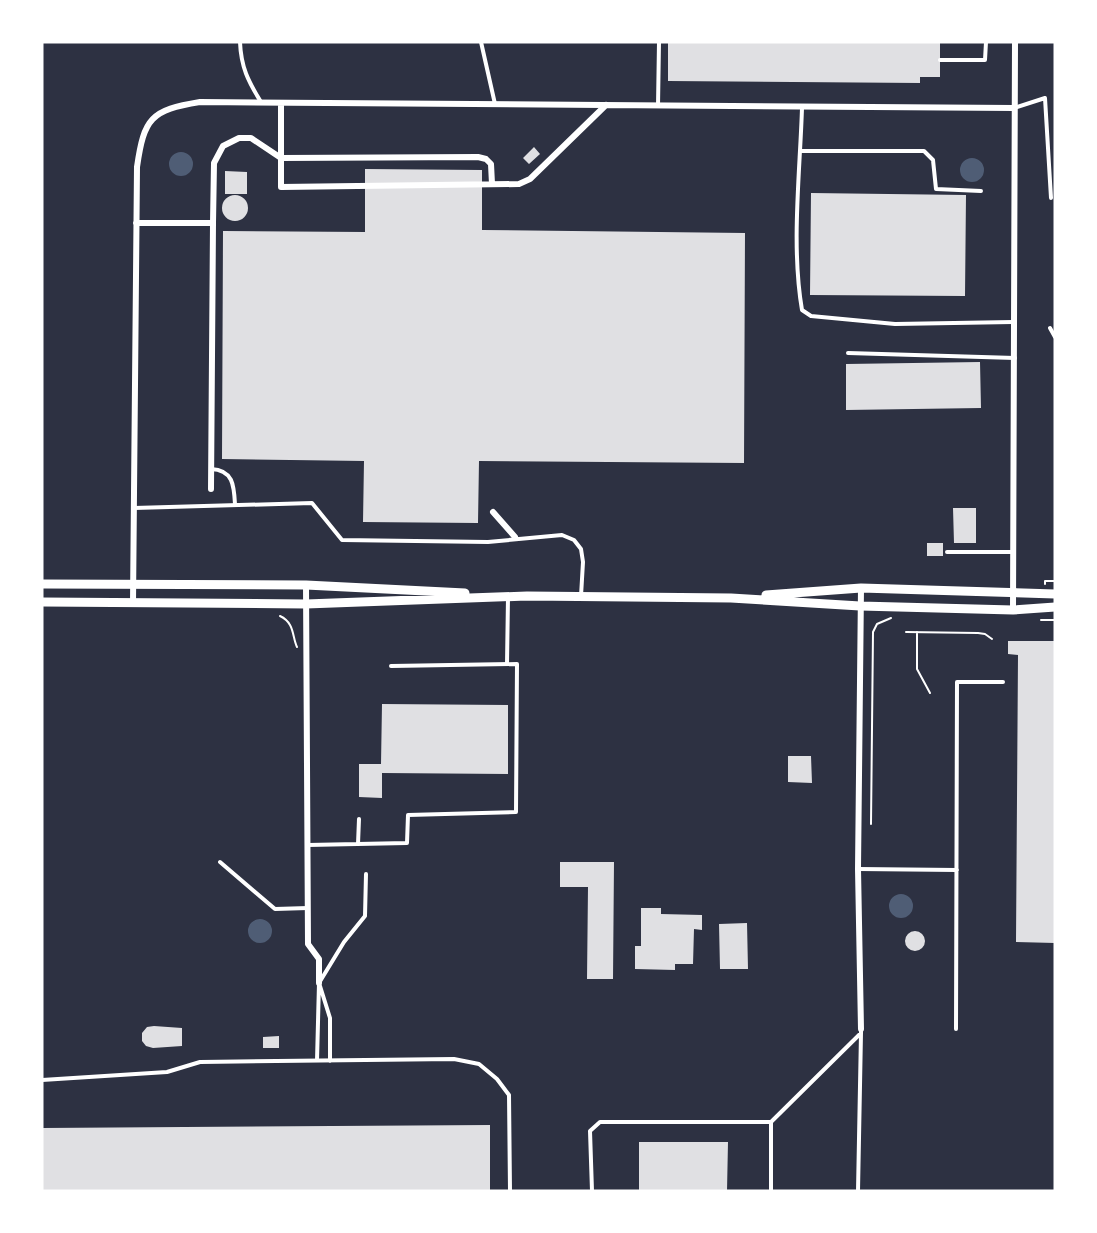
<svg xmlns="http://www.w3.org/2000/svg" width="1097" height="1233" viewBox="0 0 1097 1233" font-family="Montserrat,sans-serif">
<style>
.water{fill:#4f5d75}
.building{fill:#e0e0e3}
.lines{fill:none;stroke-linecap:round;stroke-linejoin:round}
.path{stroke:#fff;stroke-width:2}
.service{stroke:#fff;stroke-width:4}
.minor{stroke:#fff;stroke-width:6}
.tertiary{stroke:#fff;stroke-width:9}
</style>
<rect width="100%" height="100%" fill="#2d3142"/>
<!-- water -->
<path class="water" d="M169 164a12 12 0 1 1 24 0a12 12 0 1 1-24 0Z
M960 170a12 12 0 1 1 24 0a12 12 0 1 1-24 0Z
M889 906a12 12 0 1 1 24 0a12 12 0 1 1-24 0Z
M248 931a12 12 0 1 1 24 0a12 12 0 1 1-24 0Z"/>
<!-- building -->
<path class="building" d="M668,42h272v35h-20v6l-252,-2z
M534,147l6,7 -11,10 -6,-6z
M365,169l117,1v60l263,3 -1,230 -265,-2 -1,62 -115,-1 1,-61 -142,-2 1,-228 142,1z
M225,171l22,1v22h-22z
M811,193l155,2 -1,101 -155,-1z
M222 208a13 13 0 1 1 26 0a13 13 0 1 1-26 0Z
M980,362l1,46 -135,2v-46z
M953,508h23v35h-22z
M927,543h16v13h-16z
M1008,641h47v302l-39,-1 2,-287 -10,-1z
M382,704l126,1v69l-126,-1v25l-23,-1v-33h22z
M788,756h23l1,27 -24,-1z
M560,862h54l-1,117h-26l1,-92h-28z
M641,908h20v6l41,1v15l-8,-1 -1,35h-18v6l-40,-1v-23h6z
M747,923l1,46h-28l-1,-45z
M905 941a10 10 0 1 1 20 0a10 10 0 1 1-20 0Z
M154,1026l28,2v18l-29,2 -7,-2 -4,-5v-8l5,-6z
M279,1036v12h-16v-11z
M490,1125v66h-448v-63z
M639,1142h89l-1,49h-88z"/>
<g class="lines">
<!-- path -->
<path class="path" d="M1045,584v-3h10
M280,616c15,7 12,21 17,31
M1041,620h14
M906,632l72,1 7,1 7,5
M917,632v37l13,24
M871,824l2,-192 4,-8 14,-6"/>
<!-- service -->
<path class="service" d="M240,42c1,25 8,39 21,60
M481,42l14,62
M940,60h45l1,-18
M658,106l1,-64
M802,108c-2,64 -11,138 0,202l9,6 84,8 118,-2
M1014,108l31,-10 6,100
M800,151h124l9,9 3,29 45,2
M1050,328l5,9
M848,353l167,5
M211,469c22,1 23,16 24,35
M134,508l178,-5 30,37 146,2 74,-7 12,5 7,9 2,13 -2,34
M947,552h66
M507,664l1,-67
M358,844l1,-25
M308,845l99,-2 1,-28 108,-3 1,-148 -126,2
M220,862l55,47 33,-1
M858,869l99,1
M320,986l10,32v43
M956,1029l1,-347h46
M317,1061l2,-78 25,-41 21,-26 1,-42
M42,1080l125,-8 33,-10 254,-3 25,5 18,15 12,16 1,96
M592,1191l-2,-60 10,-9h171l90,-89v-4
M771,1191v-69
M858,1191l3,-158"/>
<!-- minor -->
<path class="minor" d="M281,103v84l238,-3 11,-5 76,-74
M136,223h77l-2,266
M213,223l1,-60 9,-17 16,-8h12l30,20 197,-1 8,2 5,5 1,20
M493,512l22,25
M306,585l2,359 11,15v24
M861,588l-3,281 3,160
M133,603l4,-436c7,-49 14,-57 63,-65l814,6
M1013,610l2,-568"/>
<!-- tertiary -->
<path class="tertiary" d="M42,584l264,1 159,8
M766,595l95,-7 194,6
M42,602l264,2 221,-8 204,2 129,8 153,4 42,-3"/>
</g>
<!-- border -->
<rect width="1097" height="1233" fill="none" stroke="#ffffff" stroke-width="87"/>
</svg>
